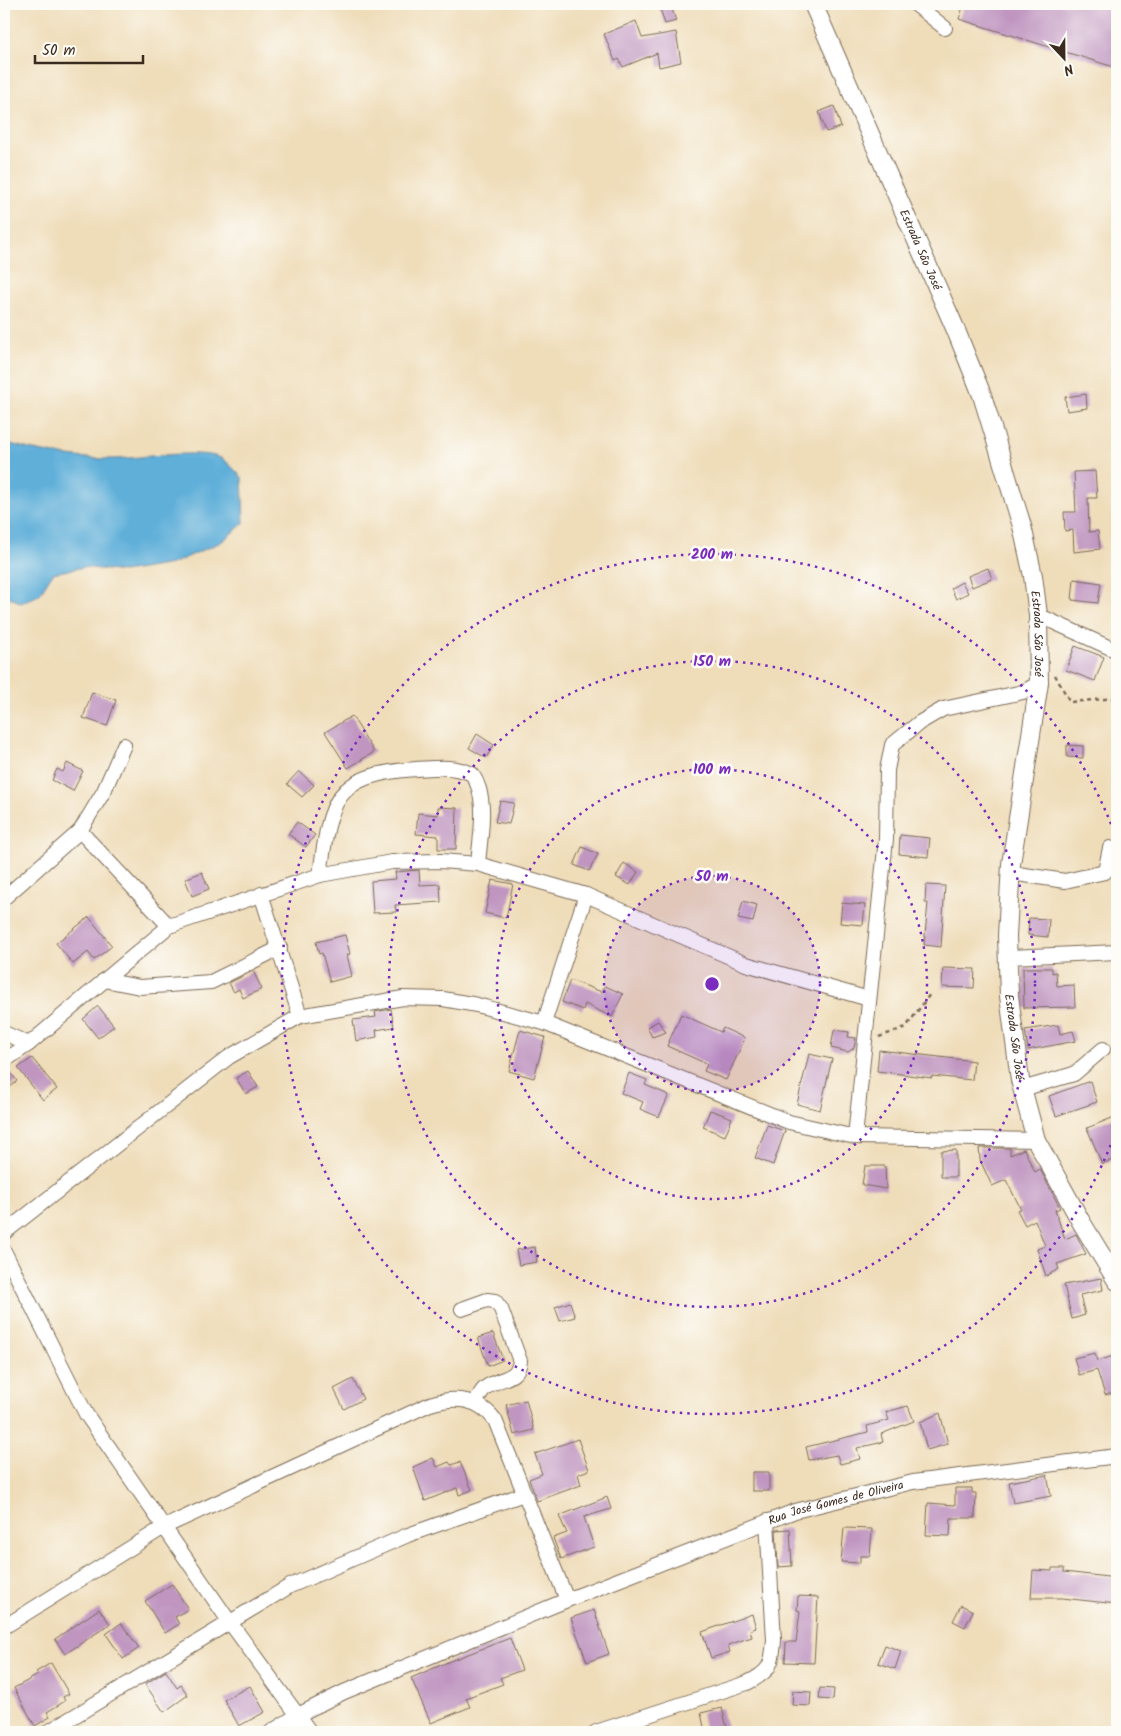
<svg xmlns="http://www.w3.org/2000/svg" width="1121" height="1736" viewBox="0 0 1121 1736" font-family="Kalam,sans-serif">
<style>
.water{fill:#5fafd9;stroke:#4d6c7c}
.building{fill:#c096c1}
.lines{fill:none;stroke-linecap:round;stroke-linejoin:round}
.minor-casing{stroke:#7a6955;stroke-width:16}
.tertiary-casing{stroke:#7a6955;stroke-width:20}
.path{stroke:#7a6955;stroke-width:2.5;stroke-dasharray:4 4;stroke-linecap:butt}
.minor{stroke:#fff;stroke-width:14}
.tertiary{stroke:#fff;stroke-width:18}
.ring{fill:none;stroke:#7b2cbf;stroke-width:2.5;stroke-dasharray:2.5 5}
.labels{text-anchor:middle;stroke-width:5;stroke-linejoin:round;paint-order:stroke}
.street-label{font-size:12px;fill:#3b2a1e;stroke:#fdfcf7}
.centre{fill:#7b2cbf;stroke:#fdfcf7;stroke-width:2.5}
.ring-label{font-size:15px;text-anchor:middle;font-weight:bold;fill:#7b2cbf;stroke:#fdfcf7;stroke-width:5;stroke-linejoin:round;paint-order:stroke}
</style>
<rect width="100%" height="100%" fill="#fdfcf7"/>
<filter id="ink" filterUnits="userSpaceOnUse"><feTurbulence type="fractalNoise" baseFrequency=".02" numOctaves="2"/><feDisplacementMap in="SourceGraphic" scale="10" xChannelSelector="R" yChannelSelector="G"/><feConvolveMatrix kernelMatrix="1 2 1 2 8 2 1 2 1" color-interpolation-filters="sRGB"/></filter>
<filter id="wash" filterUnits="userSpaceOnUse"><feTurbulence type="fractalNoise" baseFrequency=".0096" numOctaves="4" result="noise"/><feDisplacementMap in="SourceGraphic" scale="20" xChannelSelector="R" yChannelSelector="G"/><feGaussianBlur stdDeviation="1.12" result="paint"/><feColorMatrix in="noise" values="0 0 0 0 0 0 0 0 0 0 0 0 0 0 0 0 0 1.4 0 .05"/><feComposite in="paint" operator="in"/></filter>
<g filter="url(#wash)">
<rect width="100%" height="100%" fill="#efddba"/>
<!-- water -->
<path class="water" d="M4,442c32,10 67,16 101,17 26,1 97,-12 118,0 7,5 13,13 19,18l2,46 -23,19 -49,22 -49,8 -39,-5 -31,6 -14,22 -18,8 -17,-9z"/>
<g id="blocks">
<!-- building -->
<path class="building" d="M964,4h153v64l-158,-49z
M671,6l5,15 -11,3 -5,-15z
M636,21l6,17 34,-6 5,30 -22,5 -2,-14 -34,14 -4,-8 -4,2 -11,-27z
M834,106l7,21 -15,5 -7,-20z
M1086,394l1,14 -20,3 -2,-14z
M1095,471l2,27h-9l1,34 9,-1 2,18 -26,3 -1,-22 -8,1 -1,-19h12l-2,-40z
M988,568l4,11 -20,8 -4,-11z
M1074,579l27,4 -3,20 -26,-3z
M962,582l6,11 -12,6 -5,-11z
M1075,646l29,11 -9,24 -29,-11z
M92,692l24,8 -9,26 -24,-8z
M352,716l22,36 -26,16 -23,-36z
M477,734l17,11 -8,13 -17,-10z
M1067,745l16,1v12l-16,-1z
M67,763l16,8 -10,20 -21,-11 5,-11 6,3z
M299,771l15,14 -12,12 -15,-13z
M500,801l14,2 -5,21 -14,-2z
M438,807l19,1 -1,41h-18v-13l-22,-2 2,-21 20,2z
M297,822l18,13 -9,12 -18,-13z
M900,835l30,3 -2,19 -29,-3z
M582,847l16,7 -9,17 -15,-6z
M624,863l14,9 -8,13 -14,-8z
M419,870l1,15 20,-1 1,18 -46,3 1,7 -23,1 -2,-32 25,-2 -1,-7z
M202,872l7,17 -17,7 -7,-17z
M492,880l21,4 -7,34 -21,-5z
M926,885l19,1 -4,61 -17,-2 4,-42h-3z
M743,901l14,4 -4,17 -15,-3z
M842,903l23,2 -2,20 -23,-2z
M89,917l23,29 -18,14 -6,-8 -15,12 -17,-21z
M1029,918l20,1 -1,18 -20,-2z
M345,935l5,19 -3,1 5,21 -22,6 -8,-29 -3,1 -3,-12z
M943,968l32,1 -1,19 -32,-1z
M1023,968h29v5l4,-1 1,14 17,-1 1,22 -51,1z
M253,971l9,18 -19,9 -4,-9 -5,3 -5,-9z
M570,980l32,12 3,-6 18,8 -11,23 -27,-13 -2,6 -21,-8z
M98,1006l16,20 -16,12 -15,-19z
M391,1009l3,18 -18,3 1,7 -21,4 -3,-21 23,-3 -1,-5z
M681,1014l40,18 2,-4 22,10 -19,42 -22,-9 3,-7 -40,-18z
M658,1021l8,11 -14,5 -5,-10z
M1058,1025l2,9 13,-3 3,10 -48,9 -3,-20z
M520,1030l25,7 -11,41 -25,-7z
M834,1030l15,2 -1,5 8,1 -2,10 -6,4 -17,-4z
M879,1050l95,11 -2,19 -40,-4v2l-55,-7z
M809,1054l23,5 -12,51 -23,-6z
M32,1058l25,31 -14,11 -25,-32z
M8,1069l9,12 -13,11v-22z
M248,1071l10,16 -12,7 -10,-16z
M629,1073l18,7 -2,5 24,10 -10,22 -19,-8 3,-7 -22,-9z
M1090,1081l7,21 -41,14 -7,-20z
M710,1110l22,8 -7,18 -22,-9z
M1117,1116v42l-15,6 -15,-36z
M767,1125l18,6 -12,34 -18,-7z
M979,1148h31v7l14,-6 11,23 5,-3 20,39 -5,2 10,29 11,-5 10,20 -29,10 2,5 -13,7 -9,-27 8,-3 -10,-26 -10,5 -8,-15 4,-1 -15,-29 -14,6 -12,-26z
M956,1150v27h-15v-26z
M865,1166h20l1,23 -24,-4z
M535,1247l2,15 -18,3 -3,-15z
M1101,1278l2,12 -23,5 5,20 -13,4 -8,-34z
M570,1302l5,15 -15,4 -5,-14z
M493,1333l10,27 -15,6 -10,-28z
M1095,1353l2,8 20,-6v37l-12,3 -8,-25 -18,5 -5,-17z
M353,1379l10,20 -19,10 -10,-20z
M526,1400l8,30 -20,5 -8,-30z
M908,1406l6,15 -33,13 2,8 -26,6 3,11 -20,5 -3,-9 -28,5 -3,-13 62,-15 -1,-6 22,-6 -3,-8z
M940,1413l8,31 -21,6 -7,-28z
M578,1439l11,31 -11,4 3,11 -44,16 -8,-22 13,-5 -7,-20z
M433,1458l4,9 12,-5 2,3 9,-3 12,28 -13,5 -2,-7 -32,13 -12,-34z
M752,1472h17v19h-17z
M1047,1475l4,21 -38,7 -4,-21z
M955,1488h17v5h4l-1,25h-24l-1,18 -24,-1 2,-32 27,2z
M607,1497l4,12 -27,8 10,30 -33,12 -8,-21 14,-5 -8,-17z
M844,1528l28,1 -2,27h-10v7l-19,-1z
M790,1529l2,37 -14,1 -2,-37z
M1052,1568h12v4l53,6v26l-55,-6h-31l2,-28 19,1z
M172,1584l16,25 -13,8 4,7 -14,9 -20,-32z
M798,1596l20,1 -4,66 -29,-1 1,-20h10l4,-31 -3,-1z
M961,1605l12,6 -8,16 -12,-6z
M99,1609l11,15 -45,30 -10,-15z
M594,1610l15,44 -22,8 -16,-44z
M752,1614l4,14 -6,2 2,7 -24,8 2,7 -19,6 -9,-26z
M121,1623l18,25 -16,11 -17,-25z
M510,1638l12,32 -22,8 3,6 -37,14 4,9 -39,16 -20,-45 39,-17z
M885,1645l16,6 -6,18 -17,-6z
M51,1663l18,31 -6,3 2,4 -18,11 3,5 -15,9 -21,-38 24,-13 -2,-3z
M166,1671l11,17 4,-3 7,10 -24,17 -19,-28z
M250,1686l15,26 -26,14 -15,-26z
M820,1688l14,1 -1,11 -14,-1z
M793,1691l18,1 -1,14 -18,-1z
M722,1708l6,24h-23l-4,-19z"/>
</g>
</g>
<g filter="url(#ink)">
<use href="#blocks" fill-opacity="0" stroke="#7a6955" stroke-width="1"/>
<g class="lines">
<!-- minor casing -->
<g class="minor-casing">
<g id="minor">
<path d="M915,4l30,24"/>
<path d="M1038,615l79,36"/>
<path d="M80,831l89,95"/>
<path d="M1011,873l54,8 40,-9 5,-24"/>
<path d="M320,875c10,-75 13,-100 96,-106 19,-1 38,-4 56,5 17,24 8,62 6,90"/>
<path d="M261,894l39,122"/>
<path d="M4,898l76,-67 24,-40 20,-46"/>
<path d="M1008,957l109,-5"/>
<path d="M104,980l36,7 71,-5 69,-34"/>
<path d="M544,1023l42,-128"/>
<path d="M4,1033l25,11"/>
<path d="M4,1061l25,-17 140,-118 151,-51 72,-13 49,-1 37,3 108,31 160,69 123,35"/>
<path d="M1022,1089l52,-15 29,-25"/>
<path d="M855,1137l31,-298 1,-69 5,-25 27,-22 24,-14 80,-17 16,-9"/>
<path d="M4,1233l225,-176 71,-41 103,-18 40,1 34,6 67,18 245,99 66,15 181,3"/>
<path d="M4,1251l82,163 143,207 81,111"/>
<path d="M462,1309l25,-9 8,1 6,8 19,52c-2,20 -23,16 -36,28 -4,4 -6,10 -9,14"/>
<path d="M4,1627l160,-100 266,-123c26,-8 48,-6 65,16l72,180"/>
<path d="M48,1732l242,-146 118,-51 116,-41"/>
<path id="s1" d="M271,1732l27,-17 46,-23 223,-92 228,-89 118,-29 204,-26"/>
<path d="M596,1732l151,-49c24,-12 25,-18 27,-43l-7,-119"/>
</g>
</g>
<!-- tertiary casing -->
<g class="tertiary-casing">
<g id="tertiary">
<path id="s2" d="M813,4l142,324 27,67 40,131 11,50 5,39 1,68 -28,181 -4,72 2,60 11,84 16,60 44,80 37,61"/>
</g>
</g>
<!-- path -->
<path class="path" d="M1055,675l15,27 47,-4
M879,1037l27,-10 24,-33"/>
<!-- minor -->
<use href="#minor" class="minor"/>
<!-- tertiary -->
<use href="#tertiary" class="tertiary"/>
</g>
</g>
<!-- distance rings -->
<circle cx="712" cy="984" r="108" fill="#7b2cbf" fill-opacity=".12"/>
<g class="ring">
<circle cx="712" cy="984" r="108"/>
<circle cx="712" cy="984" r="215"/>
<circle cx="712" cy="984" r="323"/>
<path d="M1116 1131A430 430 0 1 1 1116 837"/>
</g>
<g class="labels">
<!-- street labels -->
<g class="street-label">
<text dy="4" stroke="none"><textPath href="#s2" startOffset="268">Estrada São José</textPath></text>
<text dy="4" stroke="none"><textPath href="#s2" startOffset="672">Estrada São José</textPath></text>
<text dy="4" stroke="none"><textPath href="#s2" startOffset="1078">Estrada São José</textPath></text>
<text dy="4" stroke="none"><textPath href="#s1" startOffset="611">Rua José Gomes de Oliveira</textPath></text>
</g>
</g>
<circle cx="712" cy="984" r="8" class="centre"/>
<g class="ring-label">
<text x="712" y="559">200 m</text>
<text x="712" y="666">150 m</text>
<text x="712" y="774">100 m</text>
<text x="712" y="881">50 m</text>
</g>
<!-- margin -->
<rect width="1121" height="1736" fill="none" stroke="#fdfcf7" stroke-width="20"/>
<!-- north arrow -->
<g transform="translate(1064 58) rotate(158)" stroke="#fdfcf7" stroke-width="4" paint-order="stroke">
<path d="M0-4L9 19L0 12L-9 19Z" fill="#3b2a1e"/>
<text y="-8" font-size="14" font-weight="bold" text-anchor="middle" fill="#3b2a1e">N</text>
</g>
<!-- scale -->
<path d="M35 55v8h108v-8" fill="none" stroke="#3b2a1e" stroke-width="2.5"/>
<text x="42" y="55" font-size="15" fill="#3b2a1e" stroke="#fdfcf7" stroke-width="4" paint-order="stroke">50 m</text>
</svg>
